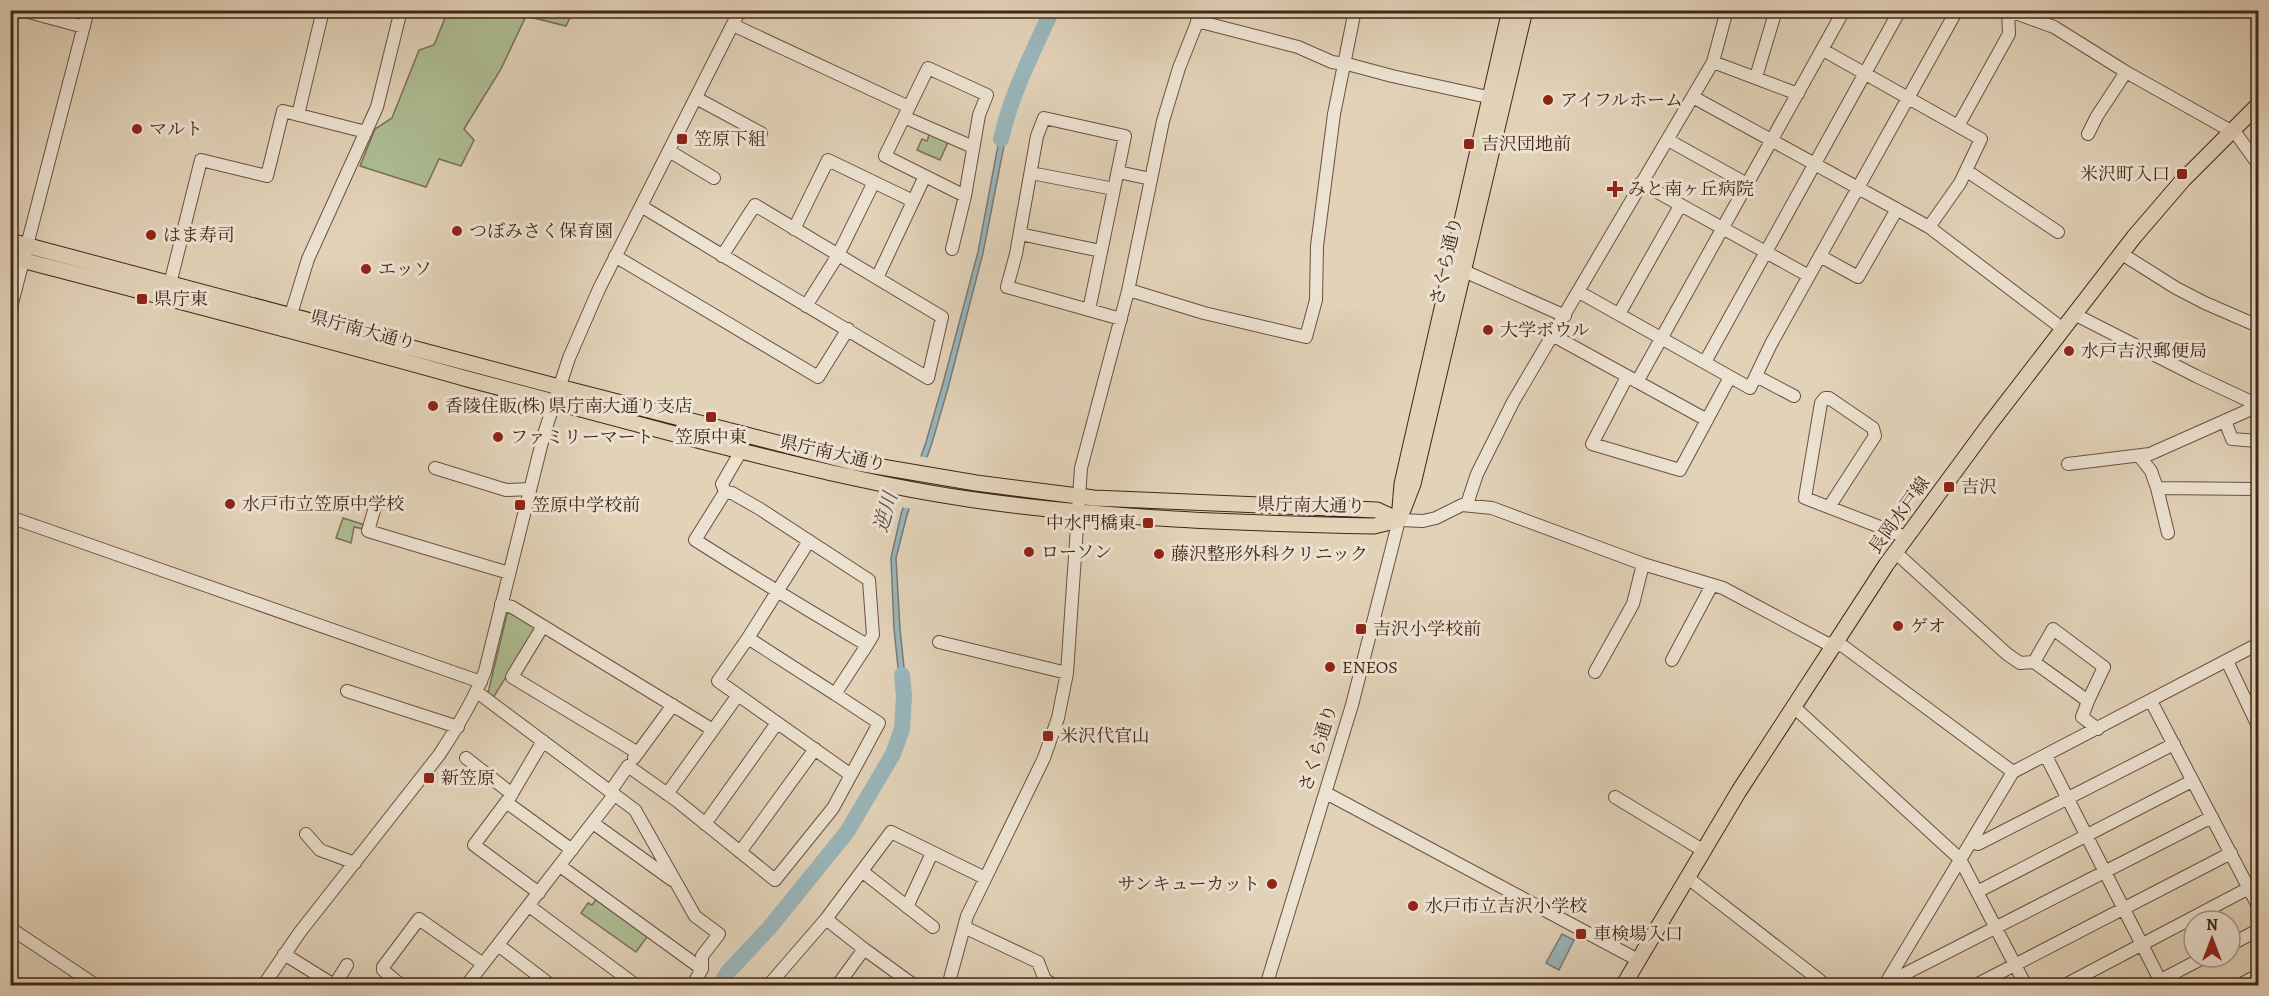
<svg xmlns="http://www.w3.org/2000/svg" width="2269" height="996" viewBox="0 0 2269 996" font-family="Alegreya,'Noto Serif JP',serif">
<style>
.green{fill:#aebd93;stroke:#787156;stroke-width:1.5}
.water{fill:#99b5ba;stroke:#777b79;stroke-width:1.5}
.pier{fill:#e2d2b8}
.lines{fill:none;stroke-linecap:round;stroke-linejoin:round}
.river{stroke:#99b5ba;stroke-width:16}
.minor-casing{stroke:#6b5040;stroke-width:14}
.major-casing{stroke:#432518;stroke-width:17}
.minor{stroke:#ece2d1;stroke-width:12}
.major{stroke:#e2d2b8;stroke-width:15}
.poi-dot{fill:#8f2418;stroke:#ece2d1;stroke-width:2}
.labels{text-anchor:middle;stroke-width:6;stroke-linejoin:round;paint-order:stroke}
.poi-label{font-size:18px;fill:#432518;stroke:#ece2d1;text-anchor:start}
.street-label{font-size:18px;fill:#432518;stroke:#ece2d1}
.water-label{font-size:20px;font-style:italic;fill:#584940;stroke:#ece2d1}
</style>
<rect width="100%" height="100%" fill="#e2d2b8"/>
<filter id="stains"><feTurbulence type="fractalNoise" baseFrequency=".00333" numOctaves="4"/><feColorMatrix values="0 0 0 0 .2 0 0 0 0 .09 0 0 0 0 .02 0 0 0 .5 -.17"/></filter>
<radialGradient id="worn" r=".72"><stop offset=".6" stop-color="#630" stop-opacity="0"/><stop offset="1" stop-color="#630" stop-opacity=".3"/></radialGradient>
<!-- green -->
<path class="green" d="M475,10l98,1 -7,15 -40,-10 -25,53 -37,60 10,11 -13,26 -22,-7 -13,28 -66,-21 15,-37 17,-11 27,-68 15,-5 14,-34z
M930,132l19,8 -9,20 -23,-10 5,-11 5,2z
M343,518l22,7 -1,4 -10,-2 -3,16 -15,-5z
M511,612l24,14 1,3 -45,72 -4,-4 20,-83z
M598,897l51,37 -13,18 -55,-39 7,-10 4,2z"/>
<!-- water -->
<path class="water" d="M1003,119l6,1 -26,133 -35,135 -16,55 -25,72 -11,43 4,71 7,67h-6l-7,-67 -3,-71 10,-44 25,-72 16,-55 36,-135z
M1562,934l12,6 -15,30 -13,-7z"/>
<!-- pier -->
<path class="pier" d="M918,456l12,2 -18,51 -12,-2z"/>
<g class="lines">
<!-- river -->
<path class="river" d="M1001,139c10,-45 32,-87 51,-129
M719,986l9,-14 42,-45 77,-95 46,-78 9,-25 2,-33 -2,-21"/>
<!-- minor casing -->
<g class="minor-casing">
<path id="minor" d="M21,10l63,17
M2007,10l47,17 72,45 105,59 6,4 21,29
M1197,21l101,26 34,15 19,3 41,11 105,23
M733,25l176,82 19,-39 59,27 -8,20 -14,81 -80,-40 24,-49
M1823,50l158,89 -21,44 -31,44
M1713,62l85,32
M1756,77l20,-67
M1693,97l236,130 134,102
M696,98l65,35
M298,115l25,-105
M904,117l69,30
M1958,126l51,-92 -1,-23
M2088,134l9,-18 29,-44
M1668,140l79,44
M669,151l45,27
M1967,171l91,61
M1118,172l33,7
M1031,173l83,16
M1641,183l168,93
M641,206c95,58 191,115 287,172l14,-61 -187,-112 -33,51
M794,229l34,-69 85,41
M1020,234l81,17
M952,249l13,-53
M2122,254l54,34 29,15 53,23
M615,256l203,121 30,-48
M1820,256l38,21 39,-68
M1464,271l101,45
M877,278l48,-102
M170,284l31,-124 66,16 16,-65 83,21
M1129,290l75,23 102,24 10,-37 1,-54 17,-132 21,-104
M1579,292l171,96 21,-44 186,-334
M806,306l32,-51 36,-73
M1089,310l36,-174 -81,-18 -7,18 -21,118 -9,33 114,32
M10,311l78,-301
M1619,314l61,-108
M2074,314l122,62 62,29
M288,324l20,-65 69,-152 24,-97
M1554,336l153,84
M1705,362l195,-352
M1756,376l38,20
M1627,377l-35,67 88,26 50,-93
M1637,382l207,-372
M2225,421l7,18 26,2
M741,451l-19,33 3,8 -30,48c57,36 114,71 172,105l-32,49 -87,-56 61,-97
M2140,457l11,14 6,17 100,1
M2068,464l82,-10 108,-48
M435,468l71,22 24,-1
M2157,488l11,45
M725,492l7,1 28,16 109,71 4,55 -6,10
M377,500l-9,31 141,42
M1467,504l10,-30 36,-72 200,-340 14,-52
M1829,507l46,-71 -2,-8 -44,-30h-4l-4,5 -16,95 101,39
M10,517l471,165
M1895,552l112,102 13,9 14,-1 54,39 -6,16 16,12
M501,604l11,3 201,123 25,-35 113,80 -18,33 -58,72 -99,-80 -48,-34 -18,26
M543,626l-31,51 126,76
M939,642l128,31
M1672,660l40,-75
M2227,661l31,65
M2034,662l19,-33 51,38 -16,34
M1595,672l38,-68 10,-40
M347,691l111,36
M477,692l158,118 60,106 24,18 -17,22v13l-10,17
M835,694l44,29 -28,52
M738,695l-20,-14 30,-43
M2151,701l107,205
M1794,707l166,152 66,127
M2046,756l117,230
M466,758l46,36
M634,758l39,-53
M1326,793l312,167
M667,794l46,-64
M1615,797l89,54
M506,802l66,48
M593,823l79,57
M705,824l72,-101
M306,834l14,16 35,13
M1971,842l7,2 196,-100
M740,852l75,-103
M560,866l142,103
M863,872l70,55
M1688,878l139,108
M1977,892l215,-111
M539,893l-65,-48 36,-48 33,-56
M529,906l108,80
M907,907l25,-54
M826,919l38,30 -27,37
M964,927l74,35 7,18 11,6
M10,928l87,58
M498,945l54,41
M2230,945l28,-15
M864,949l51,37
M284,954l50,31
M1885,984l327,-167
M263,986l37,-54 139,-177c18,-27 34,-53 46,-84l59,-237 25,-76 30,-69 141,-279
M334,986l13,-21
M402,986l-19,-16v-3l36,-48 64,45
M466,986l148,-191
M768,986l58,-67 65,-87 94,46
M948,986l19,-70 77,-158 14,-40 9,-45 14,-205 47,-177 35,-170 16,-53 23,-58
M1266,986l86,-281 47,-185 24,1 13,-3 26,-13 30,3 151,56 80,24 103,55 17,3 170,126
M1884,986l129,-214 245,-128
M1974,986l257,-133
M2063,986l186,-98
M2149,986l56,-29
M2238,986l20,-11"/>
</g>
<!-- major casing -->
<g class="major-casing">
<path id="major" d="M10,241l549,146 293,75 124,21 118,15 283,12 22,10
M10,257c154,40 308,80 461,123 77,21 154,41 230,61 91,23 182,46 274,59 133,19 265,23 399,26l25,-6
M1400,508l2,-24 108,-474
M1399,520l14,-36 112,-474
M1623,986l116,-195 147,-226 103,-140 145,-188 49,-57 75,-75"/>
</g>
<!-- minor -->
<use href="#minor" class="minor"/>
<!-- major -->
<use href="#major" class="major"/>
</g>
<!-- markers -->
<g class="poi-dot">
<circle cx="1548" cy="100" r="6"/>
<circle cx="137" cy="129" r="6"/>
<rect x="676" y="133" width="12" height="12" rx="3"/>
<rect x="1463" y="138" width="12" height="12" rx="3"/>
<rect x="2176" y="168" width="12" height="12" rx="3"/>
<path d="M1612 180h6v6h6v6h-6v6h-6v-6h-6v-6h6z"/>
<circle cx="457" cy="231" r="6"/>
<circle cx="151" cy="235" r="6"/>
<circle cx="366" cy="269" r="6"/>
<rect x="136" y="293" width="12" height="12" rx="3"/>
<circle cx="1488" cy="330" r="6"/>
<circle cx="2069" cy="351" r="6"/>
<circle cx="433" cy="406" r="6"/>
<rect x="705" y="411" width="12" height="12" rx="3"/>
<circle cx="498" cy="437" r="6"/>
<rect x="1943" y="481" width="12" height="12" rx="3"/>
<circle cx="230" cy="504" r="6"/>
<rect x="514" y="499" width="12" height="12" rx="3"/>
<rect x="1142" y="517" width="12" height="12" rx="3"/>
<circle cx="1029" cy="552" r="6"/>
<circle cx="1159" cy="554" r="6"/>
<circle cx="1898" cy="626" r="6"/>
<rect x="1355" y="623" width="12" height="12" rx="3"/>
<circle cx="1330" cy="667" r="6"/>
<rect x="1042" y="730" width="12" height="12" rx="3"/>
<rect x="423" y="772" width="12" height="12" rx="3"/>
<circle cx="1272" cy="884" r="6"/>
<circle cx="1413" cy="906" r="6"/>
<rect x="1575" y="928" width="12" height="12" rx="3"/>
</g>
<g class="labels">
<!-- poi labels -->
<g class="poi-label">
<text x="1560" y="106">アイフルホーム</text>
<text x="149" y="135">マルト</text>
<text x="694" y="145">笠原下組</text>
<text x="1481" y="150">吉沢団地前</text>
<text x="2170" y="180" text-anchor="end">米沢町入口</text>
<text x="1628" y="195">みと南ヶ丘病院</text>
<text x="469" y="237">つぼみさく保育園</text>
<text x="163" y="241">はま寿司</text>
<text x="378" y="275">エッソ</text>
<text x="154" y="305">県庁東</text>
<text x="1500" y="336">大学ボウル</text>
<text x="2081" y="357">水戸吉沢郵便局</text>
<text x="445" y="412">香陵住販(株) 県庁南大通り支店</text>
<text x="510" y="443">ファミリーマート</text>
<text x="711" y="443" text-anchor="middle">笠原中東</text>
<text x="1961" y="493">吉沢</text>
<text x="242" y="510">水戸市立笠原中学校</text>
<text x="532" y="511">笠原中学校前</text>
<text x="1136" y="529" text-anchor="end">中水門橋東</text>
<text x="1041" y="558">ローソン</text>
<text x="1171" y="560">藤沢整形外科クリニック</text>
<text x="1910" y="632">ゲオ</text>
<text x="1373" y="635">吉沢小学校前</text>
<text x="1342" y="673">ENEOS</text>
<text x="1060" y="742">米沢代官山</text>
<text x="441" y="784">新笠原</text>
<text x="1260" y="890" text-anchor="end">サンキューカット</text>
<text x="1425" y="912">水戸市立吉沢小学校</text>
<text x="1593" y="940">車検場入口</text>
</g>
<!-- street labels -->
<g class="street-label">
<text transform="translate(1446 261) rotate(-77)" y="6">さくら通り</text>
<text transform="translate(363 330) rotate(15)" y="6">県庁南大通り</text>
<text transform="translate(833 453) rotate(13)" y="6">県庁南大通り</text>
<text transform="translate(1311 505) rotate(1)" y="6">県庁南大通り</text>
<text transform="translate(1899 515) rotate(-54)" y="6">長岡水戸線</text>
<text transform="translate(1318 748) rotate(-73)" y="6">さくら通り</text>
</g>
<!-- water labels -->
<g class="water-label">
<text transform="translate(885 512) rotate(-74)" y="7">逆川</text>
</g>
</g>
<!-- margin -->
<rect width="2269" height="996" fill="none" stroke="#e2d2b8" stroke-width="36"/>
<rect x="12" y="12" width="2245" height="972" fill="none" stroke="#432518" stroke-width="3"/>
<rect x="18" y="18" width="2233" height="960" fill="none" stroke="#432518" stroke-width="1.5"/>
<!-- north arrow -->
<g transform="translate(2212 939)"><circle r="28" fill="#ece2d1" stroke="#a89687" stroke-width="1.5"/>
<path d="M0-4.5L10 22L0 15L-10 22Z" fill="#8f2418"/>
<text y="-9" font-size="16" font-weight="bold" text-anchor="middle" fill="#432518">N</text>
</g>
<rect width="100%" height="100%" filter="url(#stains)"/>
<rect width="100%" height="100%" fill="url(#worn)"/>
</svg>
